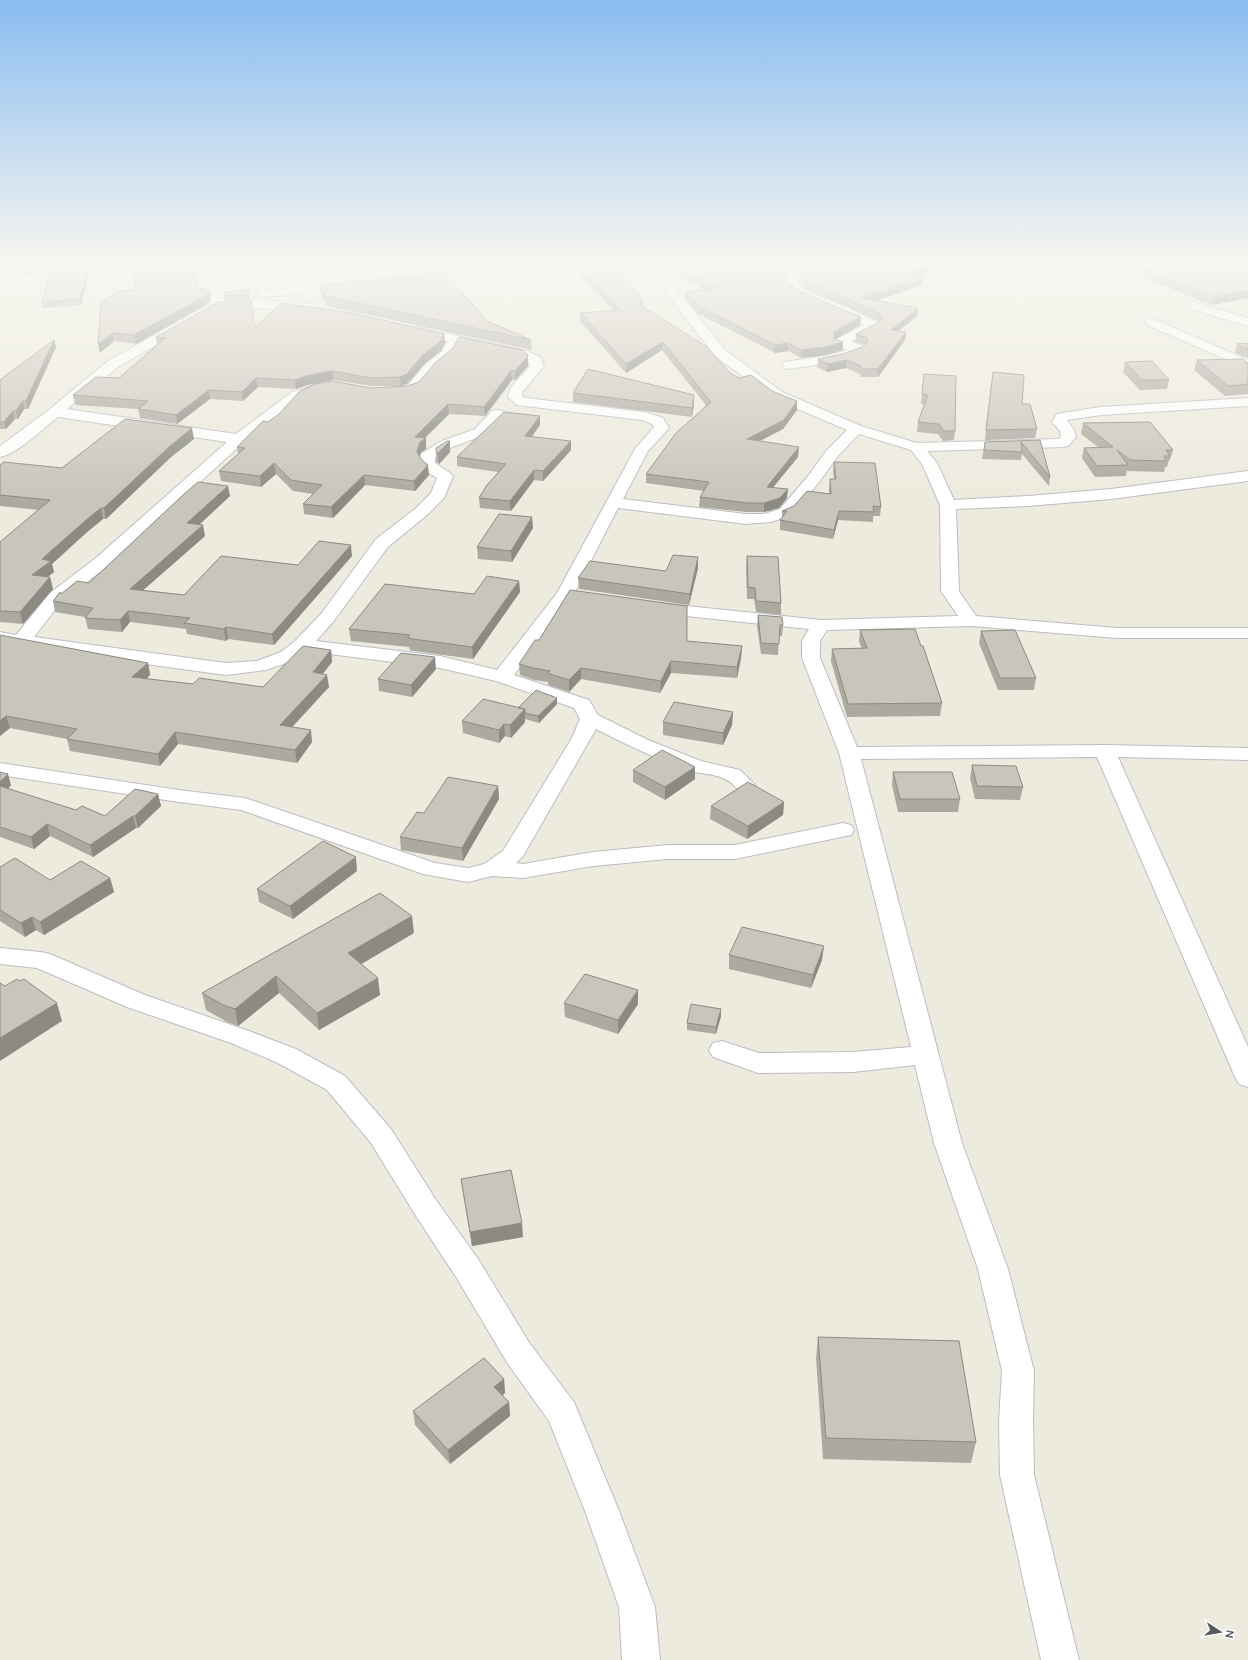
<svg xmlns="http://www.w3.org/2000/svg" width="1248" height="1660" viewBox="0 0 1248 1660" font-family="Ubuntu,sans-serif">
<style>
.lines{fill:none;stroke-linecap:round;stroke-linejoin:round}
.street-casing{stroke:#bcbdc4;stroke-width:2}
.street{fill:#fff;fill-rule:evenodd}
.wall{fill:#aca9a1}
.shaded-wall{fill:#8c8a83}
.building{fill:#c8c5bb;stroke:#8c8a83}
</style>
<rect width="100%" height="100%" fill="#edebde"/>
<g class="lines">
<!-- street casing -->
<g class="street-casing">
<path id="street" d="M5,264h12l-13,18 -4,1v-11z
M91,264h12l8,9h3l48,-4 4,1 2,2 -2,2 -4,1 -48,5 -11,-3z
M189,264h12l1,4 23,24 -2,9 43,-1 44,4 4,1 2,3 -2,3 -4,1 -44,-4h-46l-102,59 -51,42 169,25 56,-42 26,-8 5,1 2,3 -2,3 -20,7 -59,44 -135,123 -47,36 -28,36 192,26 31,-2 24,-9 14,-11 26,-27 55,-75 39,-30 16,-16 6,-15c-9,-6 -24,-12 -15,-25l20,-12 33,-12 17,-18 5,-1 5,1 2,3 -19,21 -33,12 -17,11v5l15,10 3,3 -9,22 -17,17 -39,32 -55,75 -17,19 124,15 57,14 60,-77 78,-144 19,-22 -2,-3 -10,-4 -125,-15 -9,-8 3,-10 19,-21 -1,-4 -6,-4 -67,-15 1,3 -4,10 -18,15 -16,19 -16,5 -17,-1 -2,-3 2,-3 15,-1 8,-3 16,-19 17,-14 4,-8 4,-1 -38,-8 -2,-3 2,-3 4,-1 111,24 13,6 4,9 -21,25 -1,5 4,2 119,14 18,6 6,10 -21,23 -25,48 123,15h18l16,-5 29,-34 17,-24 21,-21 -75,-32 -57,-42 -71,-92h12l69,86 57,42 79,34 56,17 142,-4 2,-3 -1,-5 -8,-9 5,-8 5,-1 39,-6 147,-9v8l-147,9 -34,5 7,10 2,7 -8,9 -5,1 -136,4 10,12 17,37 74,-4 83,-7 137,-18v10l-137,18 -83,7 -72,3 3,82 17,25 141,12h131v10h-131l-146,-12 -144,4 -7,11v17l37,89 248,-2 143,3v12l-130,-3 130,290v40l-9,-3 -4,-7 -138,-320 -236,2 101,384 46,126 26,102 -1,50 1,54 45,185h-38l-41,-185 -1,-54 3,-50 -24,-102 -44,-126 -19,-78 -62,7 -95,1 -45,-16 -4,-7 4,-7 9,-2 37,12 94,-1 58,-5 -72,-294 -37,-95v-17l7,-12 -151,-16 -6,-1 -3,-4 3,-4 6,-1 163,17 137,-4 -17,-25 -1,-86 -18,-41 -11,-14 -52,-16 -22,23 -17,24 -28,34 -21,7 -25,2 -128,-16 -44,86 -60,81 75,25 9,15 50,25 53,21 39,9 15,15 -4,4c-17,5 -13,-4 -26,-10 -11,-6 -27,-5 -39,-9 -31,-12 -61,-26 -90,-41l-73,127 -7,7 7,1 70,-12 75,-7h67l108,-22 8,2 3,5 -3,5 -116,24h-67l-75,7 -70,12 -31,-2 -24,6 -45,-8 -182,-64 -62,-8 -179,-27v-12l179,27 66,8 190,65 33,5 16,-4 19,-13 69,-113 8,-19 -6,-11 -78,-27 -56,-13 -134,-17 -11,9 -29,10 -40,5 -226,-31v-12l16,3 34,-42 47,-36 130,-115 -169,-25c-16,12 -39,36 -58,40v-11l50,-37 58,-48 102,-57 3,-11 -20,-22z
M333,264h18c-4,5 -9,4 -14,6 -5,2 -6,9 -11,12 -13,9 -51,17 -67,14l-2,-3 2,-3c9,-2 19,-1 28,-2 9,-2 18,-6 27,-9 8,-4 10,-13 19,-15z
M812,264h17l-2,2 -24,8 -5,4 1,7 6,5c12,6 70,28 75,35l-2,3 -27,14 14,4 1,3 -1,3 -30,10 -46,7 -5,-1 -2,-3 2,-3 42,-6 22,-6 -13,-4 -1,-3 1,-3 29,-15 -67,-29 -10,-10 -1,-9c7,-8 17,-10 26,-13z
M1195,302l53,16v8l-57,-17 -2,-3 2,-3z
M1151,318l97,42v9l-101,-44 -2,-3 2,-3z
M0,948l41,4 9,2 95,41 104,36 47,18 49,27 46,53 45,71 42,59 52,85 44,58 45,109 36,96 5,53h-38l-3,-53 -34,-96 -36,-90 -41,-57 -52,-87 -40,-61 -45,-73 -44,-53 -49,-27 -47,-20 -104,-36 -90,-39 -37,-4z"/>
</g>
<!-- street -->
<use href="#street" class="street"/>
</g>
<!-- wall -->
<path class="wall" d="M24,264l67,2 -10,39 -38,3 -1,-6 8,-29 -26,2 -1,-6z
M576,264h39l28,37v5l87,67 67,37 -14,19 -23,12 38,16 -25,30 14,11 -8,10 -15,4h-18l-47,-5 1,-10 4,-6 -58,-8v-9l60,-69 -44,-55 -36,23 -46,-52v-8l34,-2 -38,-41z
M657,264h120l9,16 11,10 64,27 -1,8 -25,14 8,11 -17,5 -25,3 -13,-7 -13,2 -78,-40 -11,-14v-7l20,-2z
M786,264h22l-16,5z
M1248,264v34l-36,7 -69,-27 2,-8z
M800,271l117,5 6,1 -1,8 -46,16 42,7 -1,8 -18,15 6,9 -27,37h-17l-1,-3 -14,-6 -19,4 -10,-5 1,-8 25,-5 19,-7 3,-2 -10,-3 1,-8 23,-12v-1l-73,-32 -6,-5z
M320,285l167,36 44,19 1,10 -206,-44 -5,-11z
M198,288h5v2h6l1,8 -1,5 -73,41 -22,-3 -14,12 -2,-9 3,-41z
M248,290l2,10h-25l-1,-4z
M255,327l189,7 1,8 -3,8 -18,14 -16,19 -7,3h-29l-39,-6 -26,5 -11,4 -38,-2 -15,14 -33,-2 -33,25 -37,-6 -2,-9 -63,-4 -2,-10 46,-17 38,-33 -1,-8z
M54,340l2,7 -28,62h-4l-6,10h-3l-9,10h-6v-49z
M1248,343v15l-13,-5 2,-9z
M1197,360l51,3v31l-23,2 -31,-26z
M1125,362l44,18 -2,9 -27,1 -17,-18z
M528,366l-13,14h-3l-27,36 -36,-2 -25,24h2v11l-5,3 -2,4 10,19 -14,16 -50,-6 -32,33 -29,-4 -1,-10 10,-10 -20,-3 -17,-17 -15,13 -40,-6 -2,-10 19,-17 -1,-7 31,-25 103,-34 36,-2z
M993,372l29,32 15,25 -2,9 -50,2z
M924,374l31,57 -1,9 -11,1 -5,-7 -21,-2 1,-10 6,-18h-3z
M573,393l121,2v9l-2,13 -119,-15z
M540,416v9l-8,12 39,13 -28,31 -9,-1 -23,31 -31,-3 -1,-10 19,-26 -41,-6v-9z
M1083,423l90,27 -3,10h-1l-2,7h-2l-1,5 -36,-1 -1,-1 -1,6 -31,1 -13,-19 2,-10 14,-1 -17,-13z
M194,439l-23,18 -65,62h-3l-16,13 -35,32 2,8 -6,5h2l3,12 -30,35 -23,-2v-80l39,-32 -39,-4v-41l62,3z
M1040,440l10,37 -1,9 -27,-32 -1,6 -39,-1 3,-17z
M450,441v11l-11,12 -3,-2v-10z
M834,462l47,45 -1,9h-7v6l-35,-2 -5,19 -53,-9v-10l2,-2v-7l47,-18v-4l1,-10h4l-1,-8z
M230,496l-31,29 6,11 -62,54 41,5 114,-30 54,-9 -78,89 -46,-6 -2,2 -39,-7 -1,-5 -56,-7 -8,10 -34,-3 -3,-12 -30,-5 -2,-11 8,-7 28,-11z
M533,528l-21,34 -34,-3 -1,-12z
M747,556l34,47v12l-25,-3 -2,-13h-7l-1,-31z
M698,557v11l-9,37 -110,-16 -1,-11 88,-7z
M519,581l1,11 -47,67 -59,-8 -4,-1 -1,-3 -58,-6 -2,-12 125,-35z
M758,615l25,10 -1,11h-3l-1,19 -17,-1 -4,-28z
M860,630l61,16 21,57 -2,13 -93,1 -16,-56 1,-12 30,-1 -3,-6z
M981,631l55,47 -2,12h-36l-19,-47z
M0,635l148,28 2,12 -3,4 46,5 70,3 68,-37 1,12 -9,12 6,13 -37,40 20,15 -15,21 -119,-19 -18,22 -90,-15 -3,-12 -57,-11 -10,8z
M539,640l148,1 55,5 -1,12 -4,20 -66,-5 -11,20 -79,-14 -12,13 -21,-7v-3l-14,-2 -14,-5 -1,-11z
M436,669l-24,28 -33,-6 -1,-12z
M557,698v6l-18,19 -14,-4v3l-14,16 -6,-2 -6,7 -36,-10 -1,-12 56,-13z
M733,712l-1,13 -9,20 -60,-10v-13z
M972,765l51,22 -3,13 -45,-1 -5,-21z
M633,770l62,9 -30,21 -32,-18z
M893,772l67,27 -2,13h-60l-6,-27z
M0,782l11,3 -3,4 68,21 29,6 53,-22 3,12 -23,22h-2l-43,29 -43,-21 -16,13 -34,-12z
M498,786l1,13 -36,62 -62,-11 -1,-13 24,-24z
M784,802l-1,13 -36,24 -37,-20 1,-13z
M0,867l50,13 60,-2 4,14 -70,43 -8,-5 -11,7 -25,-16z
M357,871l-64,48 -34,-17 -2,-13z
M414,933l-53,31 19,31 -61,35 -40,-37 -41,33 -11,-4 -21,-12 -4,-17z
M729,955l93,5 -11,28 -82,-19z
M638,990v14l-20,30 -53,-17 -1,-14z
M721,1016l-5,18 -29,-4v-7z
M461,1179l62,58 -51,9 -9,-53z
M818,1337l158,105 -5,21 -148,-4 -7,-101z
M504,1379l1,14 -2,3 6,6 1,14 -60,48 -35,-39 -2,-14z"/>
<!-- shaded-wall -->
<path class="shaded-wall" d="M89,264h2v2l-10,39 -1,-6z
M131,264h57v1l-56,5z
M793,264h15l-16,5z
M930,264h18l-44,17 1,-7z
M923,277l-1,8 -61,21 1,-8z
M203,288l1,8 5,-6 1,8 -1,5 -73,41 -2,-9 68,-45z
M1248,290v8l-36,7 2,-8z
M918,308l-1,8 -27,22 1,-8z
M861,317l-1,8 -26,15v-8z
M906,332l-1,8 -27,37v-8z
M113,333l1,8 -14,12 -2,-9z
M444,334l1,8 -3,8 -18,14 -16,19 -7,3 -1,-9 23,-22z
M54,340l2,7 -28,62 -2,-8z
M663,342l-1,8 -36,23v-9z
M843,342v8l-17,5 -25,3 1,-8z
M788,343v8l-13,2v-8z
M528,356v10l-13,14v-9z
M847,360l-1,8 -19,4 1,-8z
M332,371l1,9 -26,5 -11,4 -1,-9 11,-4z
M511,371l1,9 -27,36 -1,-9z
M256,378l2,9 -15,14 -1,-9z
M209,390l1,9 -33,25 -1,-9z
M694,395v9l-2,13v-9z
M23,401l1,8 -6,10 -2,-8z
M797,401v9l-14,19 -37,19 1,-9z
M448,404l1,10 -27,27 4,-3v11l-5,3 -3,10 -3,-25z
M13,411l2,8 -9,10 -2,-7z
M540,416v9l-15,20v-9z
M192,428l2,11 -23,18 -65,62 -2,-11 65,-61z
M450,441v11l-11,12 -1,-11z
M571,441v9l-28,31v-10z
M799,447l-1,10 -32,39 1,-9z
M274,463l2,11 -15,13 -1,-11z
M428,465l1,10 -14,16 -1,-10z
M534,470v10l-23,31 -1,-10z
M364,475l1,10 -32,33 -2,-11z
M228,486l2,10 -41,38 -2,-11z
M788,489l-1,9 -8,10 -15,4v-9z
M101,508l2,11 -16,13 -35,32 2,8 -19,14 -3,-11 10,-16 43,-38z
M839,511l-1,9 -5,19 1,-9z
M532,517l1,11 -21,34 -1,-11z
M203,525l2,11 -73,64 -2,-11z
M351,545l1,11 -78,89 -2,-11z
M698,557v11l-9,37 1,-11z
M50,577l3,12 -30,35 -3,-12z
M519,581l1,11 -47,67 -1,-12z
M128,611l2,11 -8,10 -2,-12z
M226,627l2,12 -2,2 -2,-12z
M742,646l-1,12 -4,20v-11z
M331,650l1,12 -18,22 -1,-12z
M435,657l1,12 -24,28 -1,-12z
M671,661v12l-11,20 1,-12z
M148,663l2,12 -15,14 -3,-12z
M581,668v11l-12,13v-12z
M327,675l2,12 -47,51 -2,-13z
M557,698v6l-18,19 -1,-7z
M525,709v13l-14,16 -1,-13z
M733,712l-1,13 -9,20v-12z
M6,716l4,12 -10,8v-15z
M504,724l1,12 -6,7v-13z
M311,730l1,12 -15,21 -2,-13z
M175,732l3,12 -18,22 -2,-12z
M695,767v12l-30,21v-13z
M8,774l3,11 -11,12v-15z
M498,786l1,13 -36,62 -1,-13z
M158,794l3,12 -23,22 -3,-12z
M784,802l-1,13 -36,24 1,-13z
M133,816l3,12 -43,29 -3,-12z
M47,824l3,12 -16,13 -3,-12z
M356,857l1,14 -64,48 -3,-13z
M110,878l4,14 -70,43 -4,-13z
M412,916l2,17 -63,37 -3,-17z
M32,917l4,13 -11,7 -4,-14z
M824,946l-2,14 -11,28 2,-13z
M276,976l3,17 -41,33 -3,-17z
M378,978l2,17 -61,35 -2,-17z
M638,990v14l-20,30v-14z
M57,1003l5,18 -62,40v-23z
M721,1009v7l-5,18v-7z
M522,1223l1,14 -51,9 -2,-14z
M504,1379l1,14 -10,8 -1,-14z
M509,1402l1,14 -60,48 -2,-14z"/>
<!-- building -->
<path class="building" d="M24,264h65l-9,35 -38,3 10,-35 -29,2z
M577,264h38l28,37 -3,4 67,42 23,26 9,5 12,-3 21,16 25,10 -13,19 -37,19 52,8 -32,40 21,2 -8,9 -16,5h-17l-47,-6 9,-15 -63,-8 30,-41 35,-31 -48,-60 -37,22 -46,-51 40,-3z
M671,264h106l8,7 1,9 11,10 64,27 -27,15v7l9,3 -17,5 -24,3 -14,-7 -13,2 -78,-40 -11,-13 33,-4z
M817,264h113l-25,10 18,3 -61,21 56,10 -27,22 15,2 -28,37h-16l-1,-3 -14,-6 -19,4 -10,-5 25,-5 19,-7 6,-5 -1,-4 -11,-4 23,-12 3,-4 -3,-5 -73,-32 -5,-4 -1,-6 4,-3z
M1186,264h62v26l-34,7 -69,-27z
M192,267l6,21h5l-1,2h7l-2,5 -73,40 -21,-2 -15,11 3,-41 17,-12 18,-1 -4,-18z
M445,273l42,48 44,19 -206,-44 -5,-11z
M248,290l1,5 -25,1 1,-4z
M251,301l4,26 27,-24 69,10 93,21 -3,7 -18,14 -16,19 -7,3 -29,1 -39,-7 -26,5 -11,4 -39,-2 -14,14 -33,-2 -33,25 -38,-6 10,-8 -75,-6 23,-18 23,1 46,-40 -9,-1 62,-35z
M459,337l63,13 5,4 1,2 -13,15h-4l-27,36 -36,-3 -33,33 11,1 -6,4 -3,10 4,7 7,6 -14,16 -50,-6 -33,32 -28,-3 19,-19 -31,-5 -17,-17 -14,13 -41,-5 26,-23 -8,-1 26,-26 5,1 11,-8 21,-23 15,-7 17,-3 39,7 36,-2 12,-4 16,-19 18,-15z
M54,340l-28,61h-3l-7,10h-3l-9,11h-4v-42z
M1248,343v6l-11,-5z
M1243,359l5,4v21l-20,2 -31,-26z
M1152,361l17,19h-27l-17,-18z
M588,369l106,26 -2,13 -119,-15z
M993,372l31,3 -2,29h8l7,25 -51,1z
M924,374l32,2 -1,55h-11l-5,-7 -21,-2 10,-27 -6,-1z
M504,412l36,4 -15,20 46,5 -28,30 -9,-1 -24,31 -31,-3 8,-13 19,-21 -49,-7z
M125,419l67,9 -23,19 -65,61h-3l-16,13 -43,38 9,2 -19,14 18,2 -30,35 -20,-1v-69l50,-42 -50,-5v-30l4,-3 58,6z
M1150,422l23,28h-7l4,6h-6l2,5 -36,-1 -13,-10 11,15 -31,1 -13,-18 29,-1 -30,-24z
M1040,440l10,37 -29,-35 1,10 -38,-2 1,-8z
M447,441h3l-12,12 -2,-1v-4z
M834,462l41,1 6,44 -8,-1 1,6 -35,-1 -5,19 -54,-10 7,-9h-5l12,-5 13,-15 24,3 -1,-15h6z
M198,482l30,4 -41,37 16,2 -73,64 54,6 37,-39 77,9 21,-24 32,4 -79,89 -46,-7 -2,2 -40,-6 6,-5 -62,-7 -8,9 -35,-2 8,-10 -40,-7 7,-9 1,2 16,-13 12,2 94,-88z
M499,514l33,3 -21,34 -34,-4z
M673,555l25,2 -8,37 -112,-16 12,-17 76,10z
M747,556l31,1 3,46 -25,-2 -1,-13 -7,-1z
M487,576l32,5 -47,66 -59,-8 -5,-1 2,-3 -61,-6 36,-45 89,10z
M570,590l117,16v35l55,5 -5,21 -66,-6 -10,20 -80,-13 -12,12 -22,-7 3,-2 -17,-3 -14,-4 16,-24h4z
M758,615l24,2 1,8h-3l-1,19 -18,-1z
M915,629l6,17h2l19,57 -94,1 -16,-55 35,-1 -7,-18z
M1015,630l21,48h-36l-19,-47z
M0,635l148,28 -16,14 61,7 6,-6 64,9 40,-41 28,4 -18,22 14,3 -47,50 31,5 -16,20 -120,-18 -17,22 -91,-15 10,-10 -71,-13 -6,5z
M401,653l34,4 -24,28 -33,-6z
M536,690l21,8 -19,18 -13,-3v-4l-7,-1z
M483,699l42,10 -15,16 -6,-1 -5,6 -37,-9z
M674,702l59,10 -10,21 -60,-11z
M662,750l33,17 -30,20 -32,-17z
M972,765l44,1 7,21 -46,-1z
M0,772l8,2 -8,8z
M893,772h59l8,27h-60z
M448,777l50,9 -36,62 -62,-11 17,-25 7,1z
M748,782l36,20 -36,24 -37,-20z
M0,786l76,24 6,-4 23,10 30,-27 23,5 -23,22h-2l-43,29 -43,-21 -16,13 -31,-10z
M323,841l33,16 -66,49 -33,-17z
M15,858l35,22 31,-19 29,17 -70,44 -8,-5 -11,6 -21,-13v-43z
M380,893l32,23 -64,37 30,25 -61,35 -41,-37 -41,33 -12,-4 -21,-12z
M742,927l82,19 -11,29 -84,-20z
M585,974l53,16 -20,30 -54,-17z
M17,979l3,2 4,-2 33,24 -57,35v-55l5,3z
M691,1004l30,5 -5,18 -29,-4z
M511,1170l11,53 -52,9 -9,-53z
M818,1337l141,4 17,101 -150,-4z
M484,1358l20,21 -10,8 15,15 -61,48 -35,-39z"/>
<!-- sky -->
<linearGradient id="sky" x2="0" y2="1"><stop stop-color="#89bcf1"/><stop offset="0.53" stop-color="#f7f6f0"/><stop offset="1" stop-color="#f7f6f0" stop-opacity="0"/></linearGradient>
<rect width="1248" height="496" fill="url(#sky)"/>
<!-- north arrow -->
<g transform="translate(1220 1632) rotate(102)" stroke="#ffffff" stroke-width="3" paint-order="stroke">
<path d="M0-3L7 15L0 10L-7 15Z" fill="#575b61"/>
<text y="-6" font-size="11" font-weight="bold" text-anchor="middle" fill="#575b61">N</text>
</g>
</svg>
